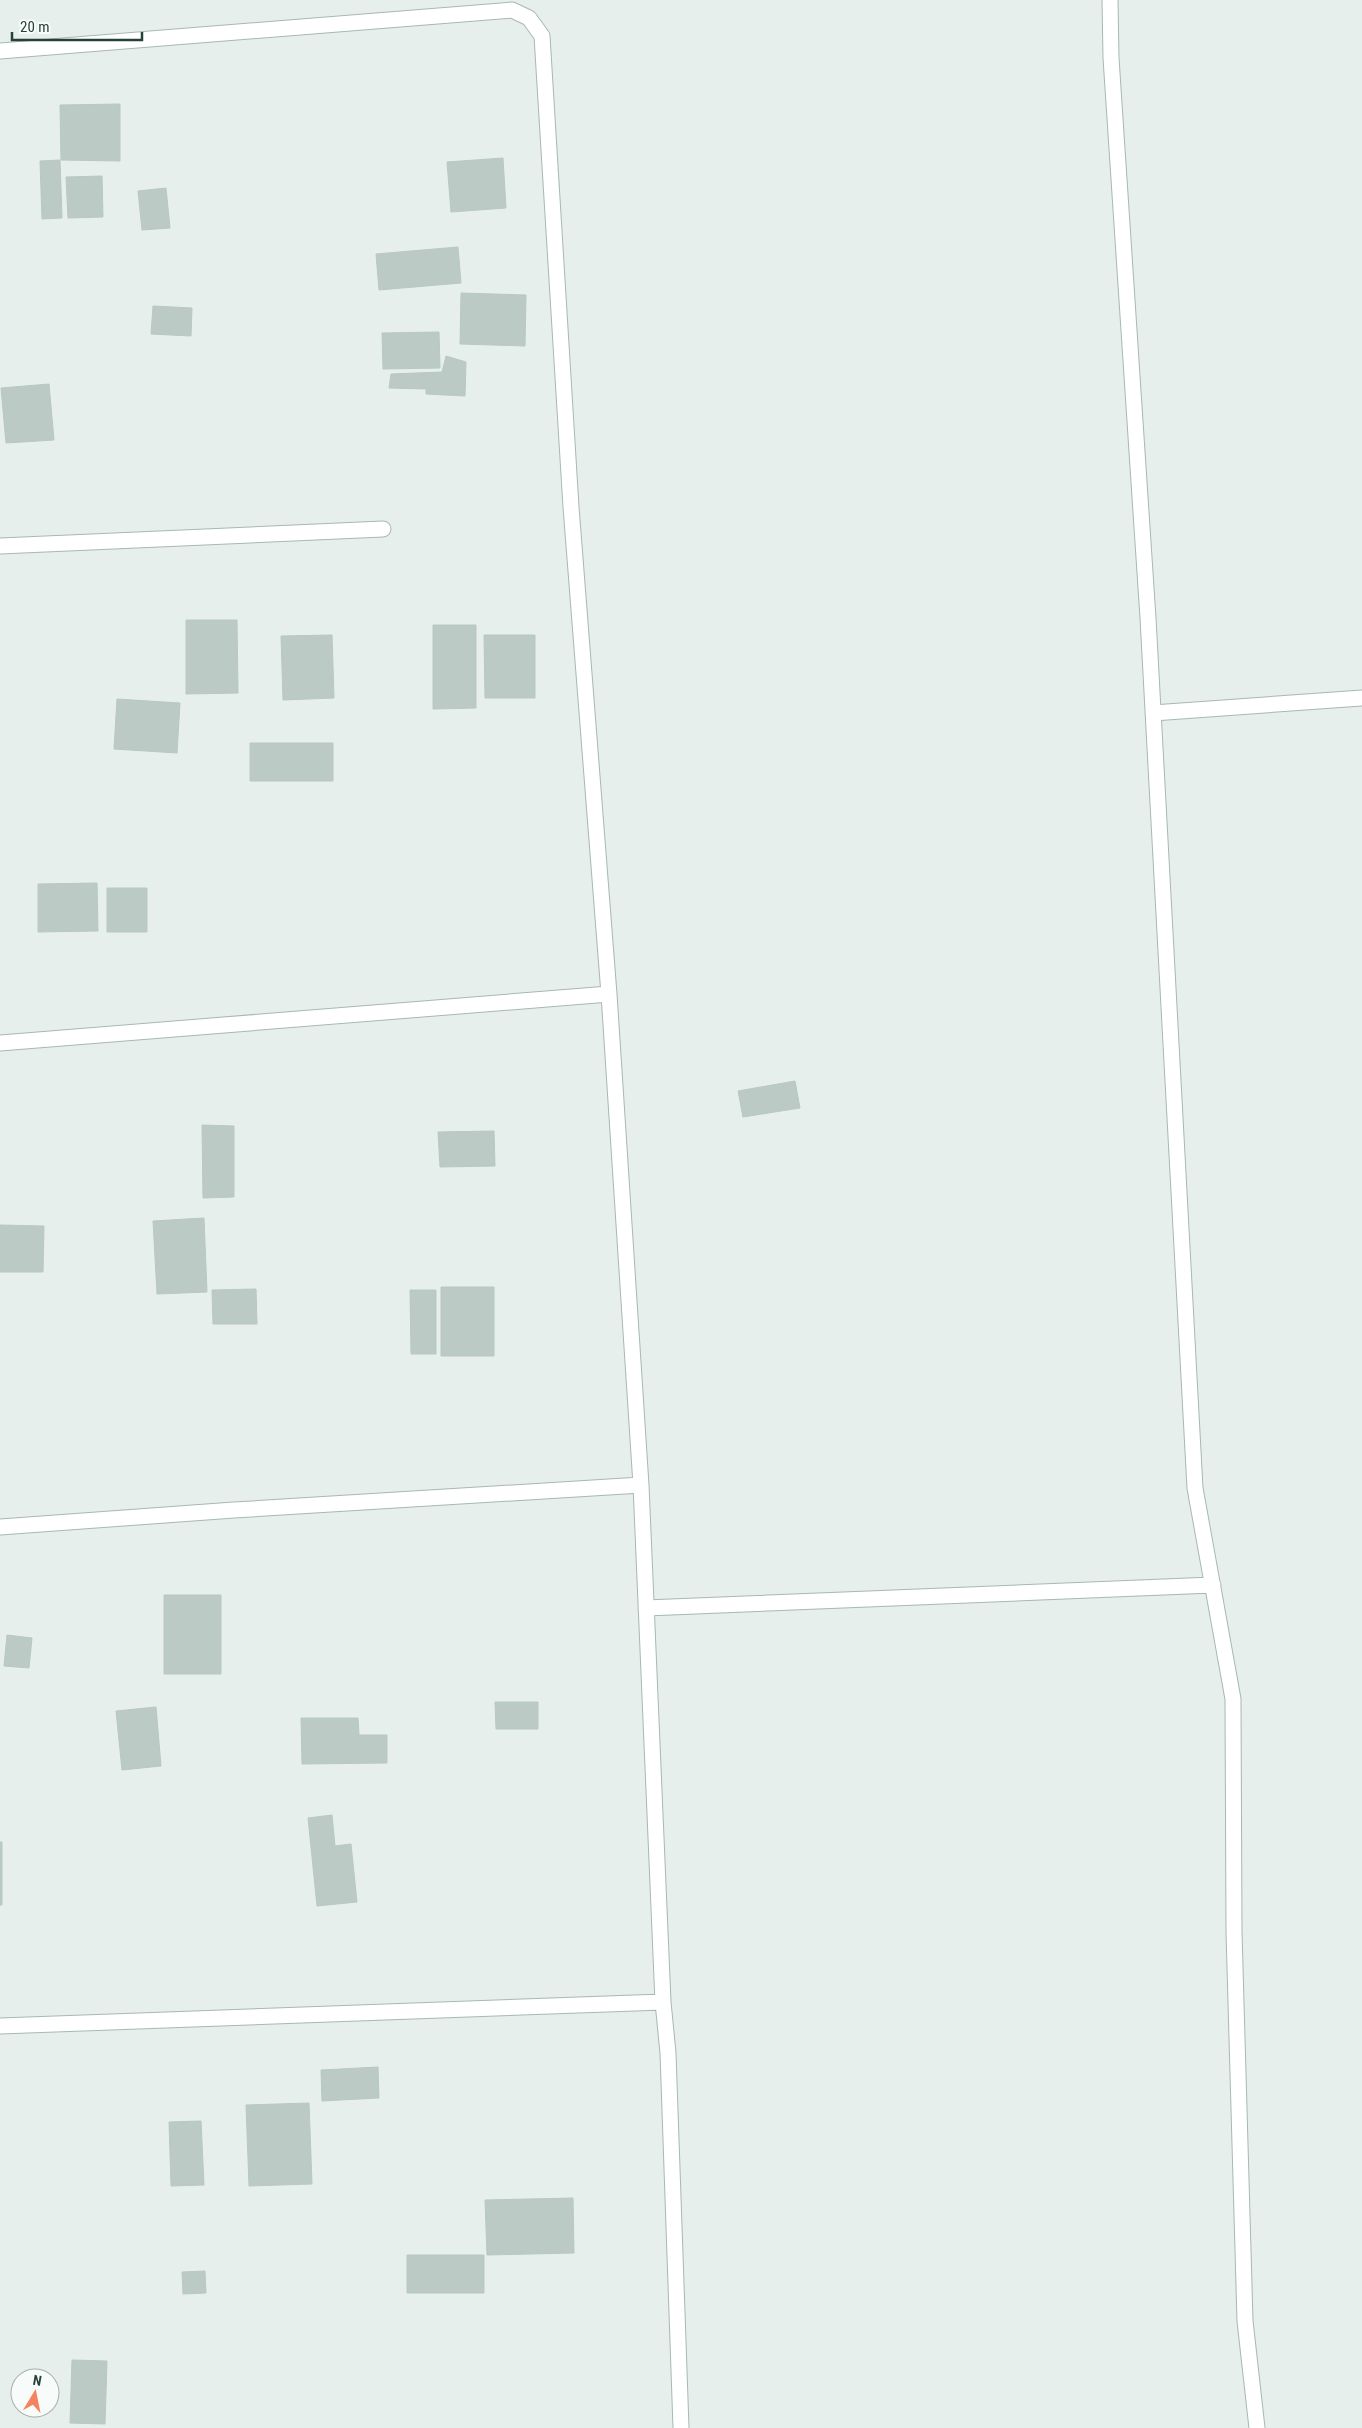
<svg xmlns="http://www.w3.org/2000/svg" width="1362" height="2428" viewBox="0 0 1362 2428" font-family="'Roboto Condensed',sans-serif">
<style>
.building{fill:#bbcac4;stroke:#b8c9c2}
.lines{fill:none;stroke-linecap:round;stroke-linejoin:round}
.street-casing{stroke:#a8b8b2;stroke-width:17}
.street{stroke:#fff;stroke-width:15}
</style>
<rect width="100%" height="100%" fill="#e6efeb"/>
<!-- building -->
<path class="building" d="M120,104v57l-59,-1 -1,-55z
M503,158l3,50 -55,4 -4,-50z
M60,160l2,58 -20,1 -2,-58z
M102,176l1,41 -35,1 -2,-41z
M166,188l4,40 -28,2 -4,-39z
M458,247l3,36 -82,7 -3,-36z
M461,293l65,2 -1,51 -65,-2z
M153,306l39,2 -1,28 -40,-2z
M439,332l1,36 -57,1 -1,-36z
M446,356l20,6 -1,34 -39,-2v-5l-37,-1 2,-14 51,-2z
M49,384l5,56 -48,3 -5,-55z
M186,620h51l1,73 -52,1z
M433,625h43v83l-43,1z
M332,635l2,63 -51,2 -2,-64z
M484,635h51v63h-50z
M117,699l63,4 -3,50 -63,-4z
M250,743h83v38h-83z
M97,883l1,48 -60,1v-48z
M107,888h40v44h-40z
M795,1081l5,27 -57,9 -5,-26z
M202,1125l32,1v71l-31,1z
M494,1131l1,35 -55,1 -2,-35z
M204,1218l3,74 -50,2 -4,-73z
M0,1225l44,1 -1,46h-43z
M441,1287h53v69h-53z
M256,1289l1,35h-44l-1,-34z
M410,1290h26v64h-25z
M164,1595h57v79h-57z
M7,1635l25,3 -3,30 -25,-2z
M495,1702h43v27h-42z
M156,1707l5,59 -39,4 -6,-59z
M301,1718h57l1,17h28v28l-85,1z
M332,1815l3,31 16,-2 6,58 -40,4 -9,-88z
M0,1842h2v63h-2z
M378,2067l1,31 -57,3 -1,-31z
M309,2103l3,81 -63,2 -3,-81z
M201,2121l3,64 -33,1 -2,-64z
M573,2198l1,55 -87,2 -2,-55z
M407,2255h77v38h-77z
M205,2271l1,22 -23,1 -1,-22z
M72,2360l35,1 -2,63 -35,-1z"/>
<g class="lines">
<!-- street casing -->
<g class="street-casing">
<path id="street" d="M1110,0l1,58 37,560 47,870 38,211 1,233 11,389 12,107
M0,51l512,-41 17,8 13,18 29,471 38,487 32,491 22,517
M0,546l383,-17
M1153,713l209,-15
M0,1043l609,-49
M0,1527l234,-17 407,-25
M646,1608l567,-23
M0,2026l663,-24 5,51 13,375"/>
</g>
<!-- street -->
<use href="#street" class="street"/>
</g>
<!-- north arrow -->
<g transform="translate(35 2393) rotate(10)"><circle r="24" fill="#f7fbf9" stroke="#a3b1ad"/>
<path d="M0-4L9 19L0 12L-9 19Z" fill="#f4845f"/>
<text y="-8" font-size="14" font-weight="bold" text-anchor="middle" fill="#24423a">N</text>
</g>
<!-- scale -->
<path d="M12 32v8h130v-8" fill="none" stroke="#24423a" stroke-width="2.5"/>
<text x="20" y="32" font-size="15" fill="#24423a" stroke="#f7fbf9" stroke-width="4" paint-order="stroke">20 m</text>
</svg>
